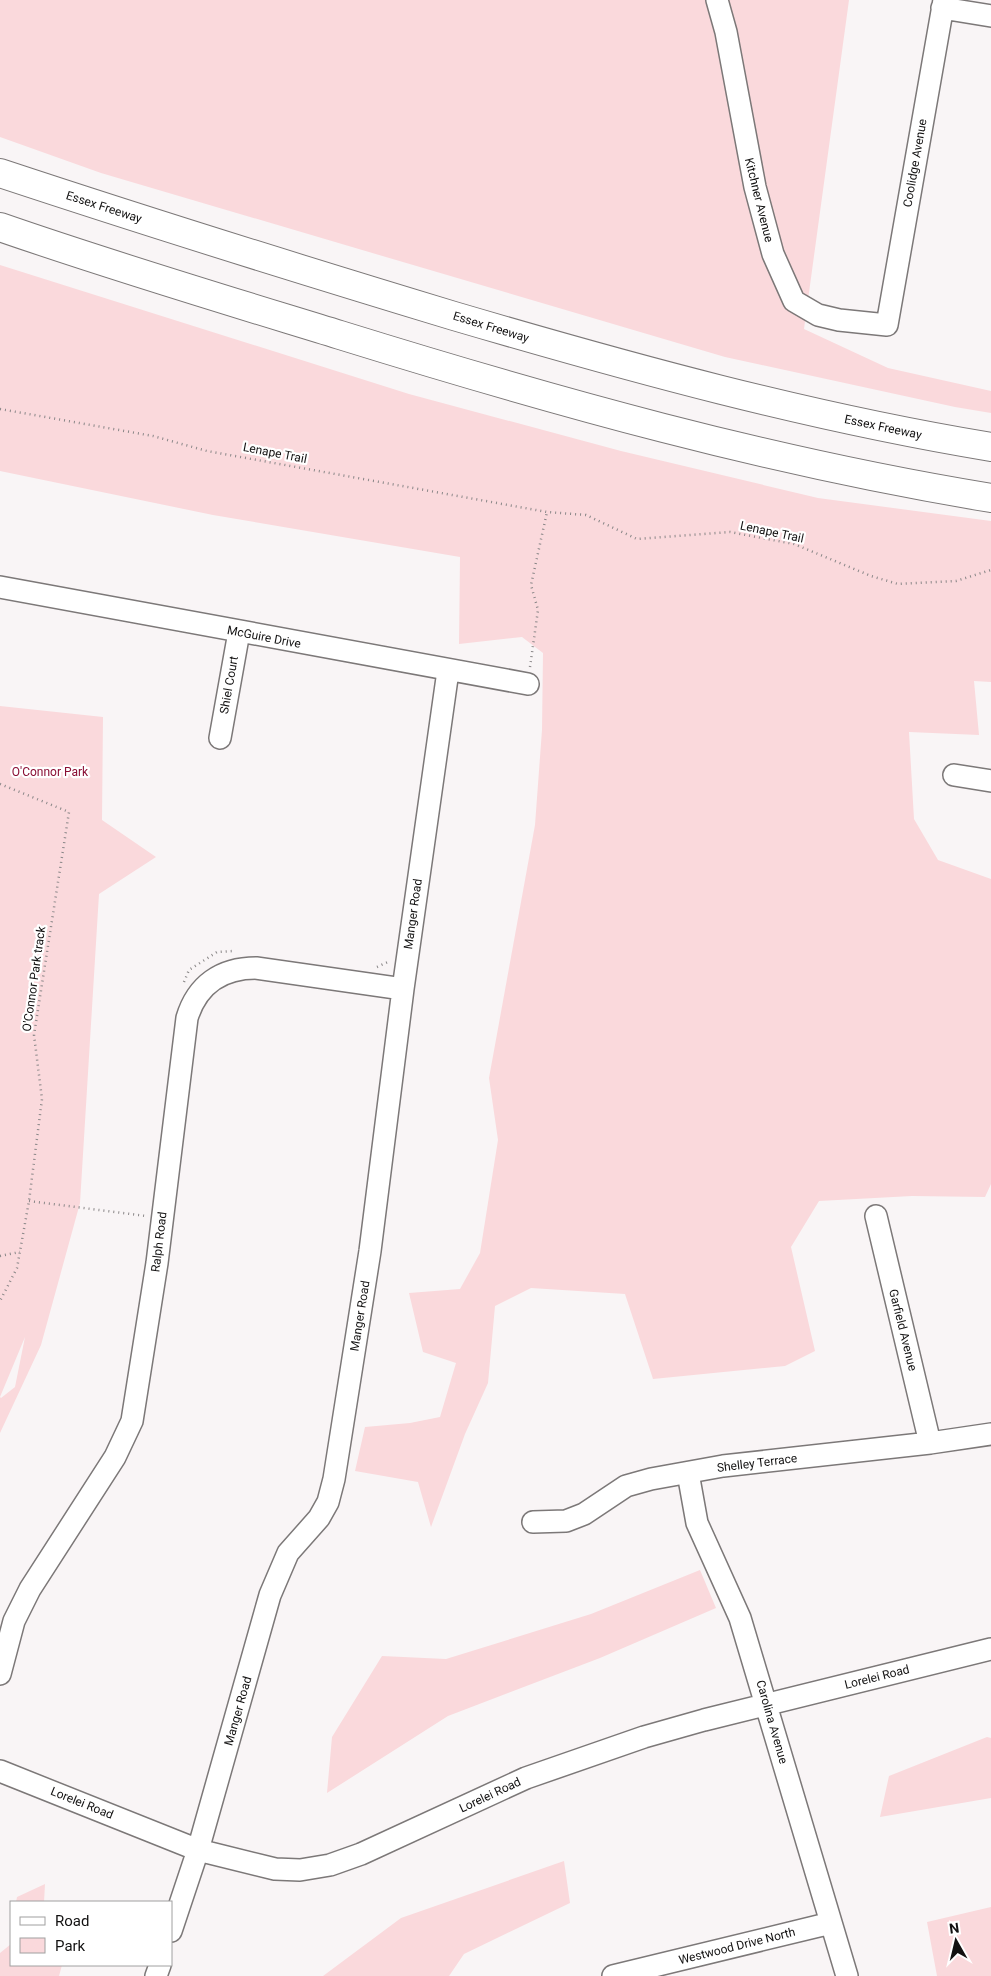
<svg xmlns="http://www.w3.org/2000/svg" width="991" height="1976" viewBox="0 0 991 1976" font-family="Roboto,sans-serif">
<style>
.green{fill:#fad9dc;fill-rule:evenodd}
.lines{fill:none;stroke-linecap:round;stroke-linejoin:round}
.minor-casing{stroke:#7c7878;stroke-width:24}
.highway-casing{stroke:#7c7878;stroke-width:30}
.path{stroke:#8a8788;stroke-width:2.5;stroke-dasharray:1 4;stroke-linecap:butt}
.minor{stroke:#fff;stroke-width:21}
.highway{stroke:#fff;stroke-width:28}
.labels{text-anchor:middle;stroke-width:4.5;stroke-linejoin:round;paint-order:stroke}
.street-label{font-size:12px;fill:#121111;stroke:#fff}
.park-label{font-size:12px;fill:#890e34;stroke:#fff}
</style>
<rect width="100%" height="100%" fill="#f9f5f6"/>
<!-- green -->
<path class="green" d="M0,0h849l-45,329 84,39 103,23v22l-36,-6 -230,-50 -624,-184 -101,-36z
M0,265l409,129 212,57 197,47 173,23v161l-17,-1 5,54 -70,-3 5,87 24,41 53,19v305l-6,13 -73,-1 -93,5 -28,46 24,104 -30,15 -132,13 -28,-85 -94,-6 -36,18 -7,77 -23,51 -34,93 -13,-45 -63,-11 10,-44 45,-4 30,-6 16,-54 -33,-11 -14,-59 51,-4 20,-36 18,-113 -9,-62 46,-253 7,-95 1,-77 -21,-16 -63,7 1,-87 -247,-42 -213,-44z
M0,706l103,11 -1,103 54,37 -57,37 -19,309 -39,142 -41,88zM25,1337l-10,50 -14,11 -1,-1z
M700,1570l16,38 -116,50 -152,58 -121,77 5,-56 50,-81 64,3 145,-45z
M987,1737l4,1v60l-111,19 9,-41z
M564,1861l6,42 -106,51 -15,22h-126l78,-58z
M45,1884l-1,18h-28l1,-5z
M991,1907v69h-54l-10,-54z
M11,1944v21h51l-3,11h-59v-23z"/>
<g class="lines">
<!-- minor casing -->
<g class="minor-casing">
<path id="minor" d="M717,0l9,32 29,155 18,67 21,47 24,14 21,5 48,5 57,-325
M942,8l49,8
M0,587l528,97
M220,738l19,-106
M954,775l37,6
M876,1216l54,227
M688,1473l9,50 43,95 107,358
M533,1522l33,-1 18,-7 42,-28 25,-7 72,-13 207,-23 61,-9
M0,1674l14,-53 16,-32 85,-132 17,-36 25,-158 30,-245c10,-33 34,-50 69,-50l147,21
M0,1771l198,79 77,19 25,1 30,-5 31,-11 165,-76 118,-41 60,-17 287,-71
M171,1931l27,-81 72,-255 18,-42 31,-35 9,-16 6,-23 36,-228 33,-262 45,-318
M156,1976l4,-11
M613,1976l218,-53"/>
</g>
<!-- highway casing -->
<g class="highway-casing">
<path id="highway" d="M0,173c151,50 302,97 454,143 177,52 355,101 537,131
M0,227c112,39 226,73 340,108 213,66 430,127 651,163"/>
</g>
<!-- path -->
<path class="path" d="M0,409l153,27 54,15 340,61 39,3 51,24 93,-7 64,12 77,32 27,8 58,-3 35,-11
M530,667l8,-57 -7,-25 16,-73
M0,784l69,28 -35,223 8,64 -13,102 -12,67 -17,33
M377,967l13,-6
M184,982l5,-12 28,-18 16,-1
M29,1201l117,15
M0,1256l20,-4"/>
<!-- minor -->
<use href="#minor" class="minor"/>
<!-- highway -->
<use href="#highway" class="highway"/>
</g>
<g class="labels">
<!-- street labels -->
<g class="street-label">
<text transform="translate(915 163) rotate(-80)" y="4">Coolidge Avenue</text>
<text transform="translate(759 200) rotate(76)" y="4">Kitchner Avenue</text>
<text transform="translate(104 207) rotate(18)" y="4">Essex Freeway</text>
<text transform="translate(491 327) rotate(17)" y="4">Essex Freeway</text>
<text transform="translate(883 427) rotate(12)" y="4">Essex Freeway</text>
<text transform="translate(275 453) rotate(11)" y="4">Lenape Trail</text>
<text transform="translate(772 532) rotate(12)" y="4">Lenape Trail</text>
<text transform="translate(264 637) rotate(11)" y="4">McGuire Drive</text>
<text transform="translate(229 685) rotate(-80)" y="4">Shiel Court</text>
<text transform="translate(413 914) rotate(-82)" y="4">Manger Road</text>
<text transform="translate(34 979) rotate(-82)" y="4">O'Connor Park track</text>
<text transform="translate(159 1242) rotate(-83)" y="4">Ralph Road</text>
<text transform="translate(360 1316) rotate(-81)" y="4">Manger Road</text>
<text transform="translate(903 1330) rotate(76)" y="4">Garfield Avenue</text>
<text transform="translate(757 1463) rotate(-7)" y="4">Shelley Terrace</text>
<text transform="translate(877 1677) rotate(-14)" y="4">Lorelei Road</text>
<text transform="translate(238 1711) rotate(-74)" y="4">Manger Road</text>
<text transform="translate(772 1722) rotate(74)" y="4">Carolina Avenue</text>
<text transform="translate(490 1795) rotate(-25)" y="4">Lorelei Road</text>
<text transform="translate(82 1803) rotate(22)" y="4">Lorelei Road</text>
<text transform="translate(737 1946) rotate(-14)" y="4">Westwood Drive North</text>
</g>
<!-- park labels -->
<g class="park-label">
<text x="50" y="776">O'Connor Park</text>
</g>
</g>
<!-- legend -->
<rect x="10" y="1901" width="162" height="65" fill="#ffffff" stroke="#a0a0a0"/>
<rect x="20" y="1917" width="25" height="8" fill="#ffffff" stroke="#a0a0a0"/>
<text x="55" y="1926" font-size="15" fill="#121111">Road</text>
<rect x="20" y="1938" width="25" height="15" fill="#fad9dc" stroke="#a0a0a0"/>
<text x="55" y="1951" font-size="15" fill="#121111">Park</text>
<!-- north arrow -->
<g transform="translate(956 1941) rotate(352)" stroke="#ffffff" stroke-width="4" paint-order="stroke">
<path d="M0-4L9 19L0 12L-9 19Z" fill="#121111"/>
<text y="-8" font-size="14" font-weight="bold" text-anchor="middle" fill="#121111">N</text>
</g>
</svg>
